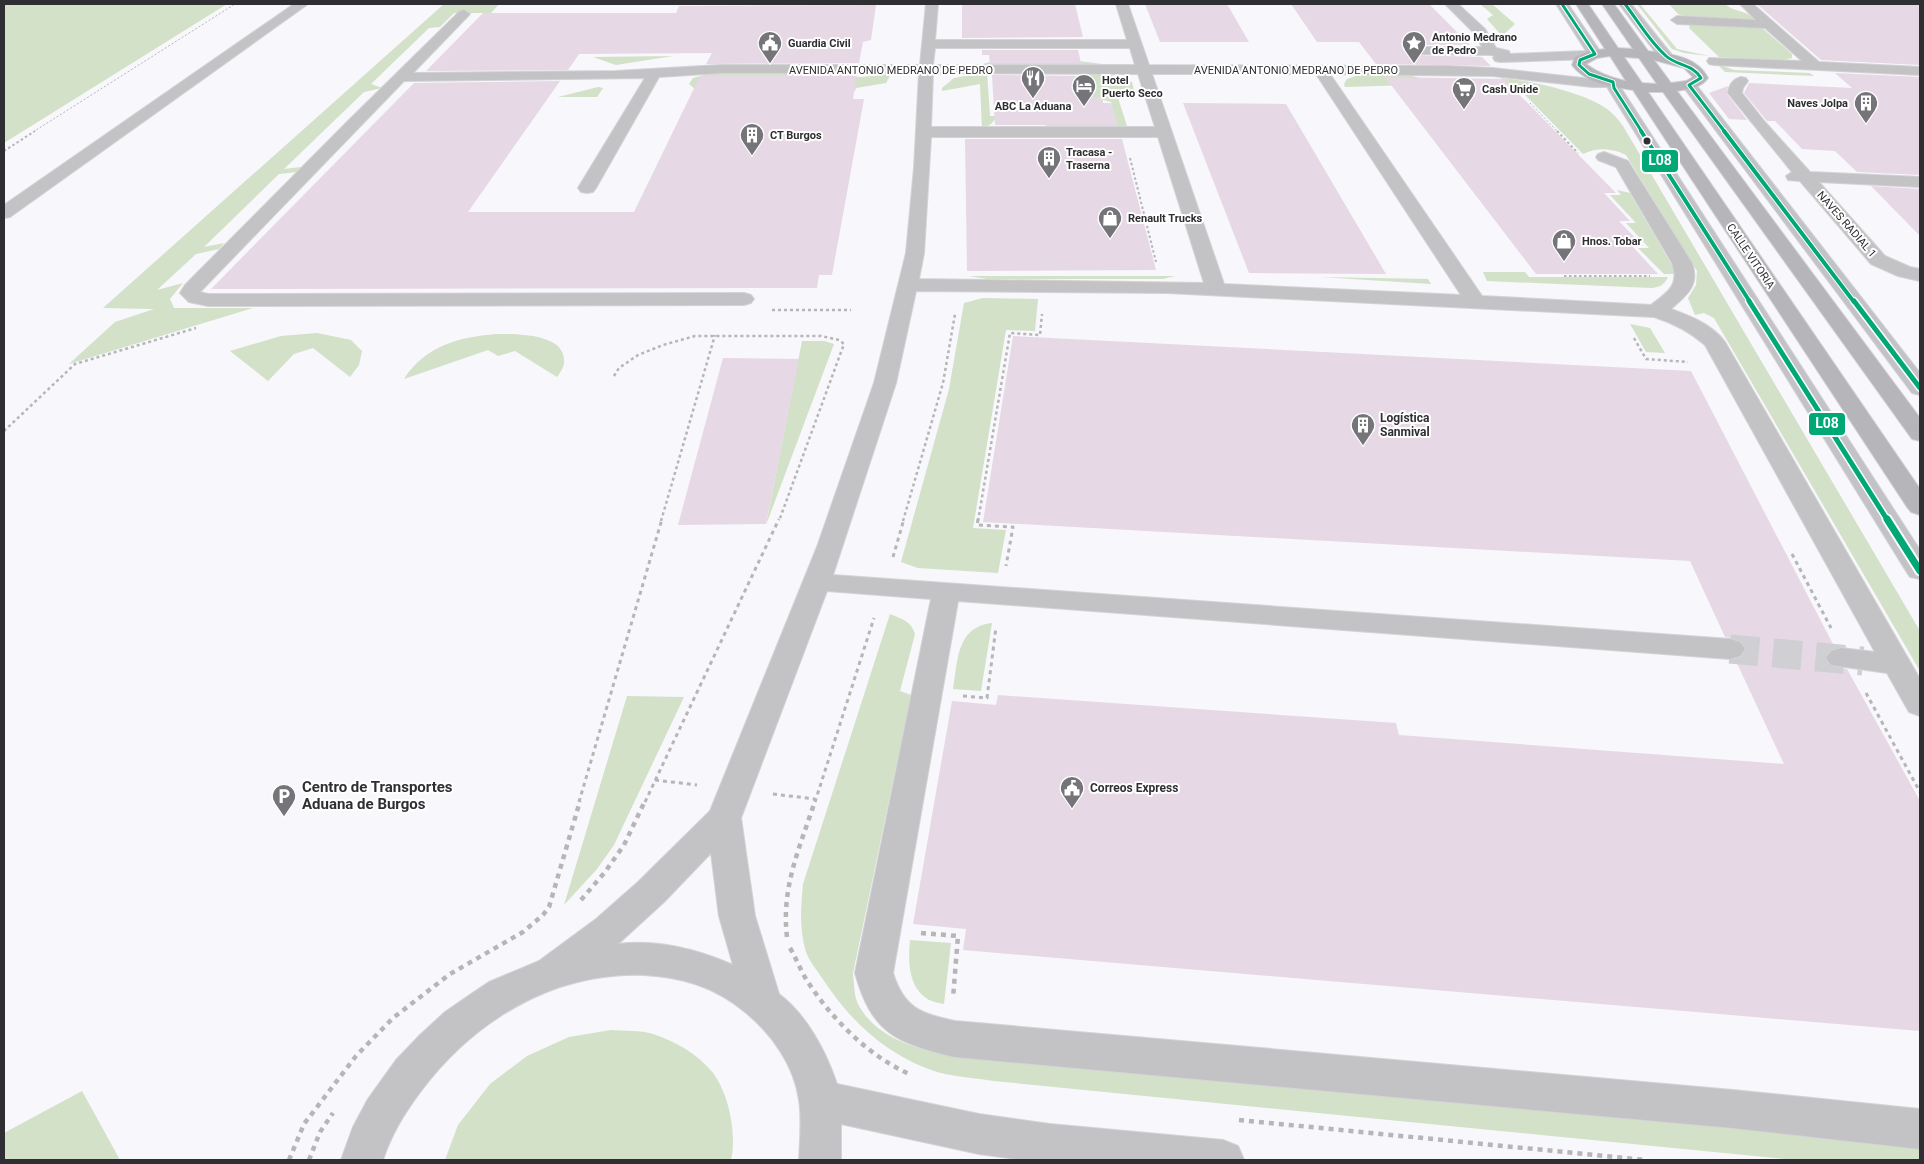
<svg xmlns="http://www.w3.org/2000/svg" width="1924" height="1164" viewBox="0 0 1924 1164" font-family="Roboto,sans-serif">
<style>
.green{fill:#d2e1c7}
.building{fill:#e6d8e5}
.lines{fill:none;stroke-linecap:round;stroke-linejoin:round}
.minor-tunnel{stroke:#cfcfd4;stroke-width:29;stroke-dasharray:29 14;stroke-linecap:butt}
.minor-casing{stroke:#d4d4d7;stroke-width:2}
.highway-casing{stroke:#d4d4d7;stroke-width:2}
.path-far4{stroke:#b6b6b7;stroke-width:1;stroke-dasharray:2 2;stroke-linecap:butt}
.path-far3{stroke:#b6b6b7;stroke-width:2;stroke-dasharray:2.5 2.5;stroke-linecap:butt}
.path-far2{stroke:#b6b6b7;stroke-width:2.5;stroke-dasharray:3 3;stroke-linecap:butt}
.path-far1{stroke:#b6b6b7;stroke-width:3;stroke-dasharray:4 4;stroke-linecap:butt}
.path{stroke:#b6b6b7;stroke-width:4.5;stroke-dasharray:5 5;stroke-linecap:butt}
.minor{fill:#c3c3c5;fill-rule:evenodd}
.highway{fill:#b6b6ba;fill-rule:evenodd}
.bus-1-far3-casing{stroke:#fff;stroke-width:5}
.bus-1-far2-casing{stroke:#fff;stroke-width:6}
.bus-1-far1-casing{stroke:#fff;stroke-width:8}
.bus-1-casing{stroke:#fff;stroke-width:11}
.bus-1-far3{stroke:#00a876;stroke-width:3}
.bus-1-far2{stroke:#00a876;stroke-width:4}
.bus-1-far1{stroke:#00a876;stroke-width:5}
.bus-1{stroke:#00a876;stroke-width:7}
.bus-dot{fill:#2f2f33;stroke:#fff;stroke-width:2}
.labels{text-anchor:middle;stroke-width:4;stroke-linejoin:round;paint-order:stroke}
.far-poi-label{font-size:11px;font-weight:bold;fill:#2f2f33;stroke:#fff;text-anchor:start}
.far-street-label{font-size:11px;fill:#2f2f33;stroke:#fff}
.poi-label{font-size:12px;font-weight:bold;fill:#2f2f33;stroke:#fff;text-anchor:start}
.near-poi-label{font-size:15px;font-weight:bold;fill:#2f2f33;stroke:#fff;text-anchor:start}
.line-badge{stroke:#fff;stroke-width:2}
.badge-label{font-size:14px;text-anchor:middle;font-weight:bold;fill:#fff}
</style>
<rect width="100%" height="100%" fill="#f7f7fc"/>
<!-- green -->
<path class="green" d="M4,4h223l-223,139z
M444,4h55l-8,9h-37l-14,14 -11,1 -58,56 11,4 -18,4 -80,77 17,-2 -4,5 -18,2 -75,73 20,-4 -5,6 -23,5 -39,36 26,-7 -13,16 4,9h79l-184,56 46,-42 39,-13 -51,-1z
M1480,4h12l23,20 -13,12 -15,-17 6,-4z
M1637,4h3l37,45 32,7 -25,-3 -12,-4z
M1669,4h56c8,8 20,6 29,14l-1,2 -63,-2 -12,-4z
M1695,23l66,4 31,27v4l-12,3 -61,-4 -30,-29 1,-3z
M673,56l-57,9 -23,-8z
M993,61h86l23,3 -23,3 -99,-2z
M1717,64l17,6 76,3 4,3 -89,-4z
M789,72l6,4 -100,13 -6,-5 4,-6 19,-5z
M987,72l3,44h8l-7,8 -9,5 -2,-45 -38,7v-3l12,-10z
M1081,72l30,3 21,7 3,12 -17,4 10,31 -79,-2 -4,-2 27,-3 1,3h42v-7l-4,-16 -25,-7z
M891,74l-5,9 -30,5 -1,3h-62l9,-15 60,1z
M1361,74l47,1 12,3 -10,7 -65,2 -1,-3 3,-5z
M1501,78c27,2 80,14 103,29 8,5 14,12 19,19l297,505v40l-206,-353 -10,-5 -9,2 -7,-17 8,-13 1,-14 -71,-116c-13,-7 -29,-8 -43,-1l-67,-68h-9z
M598,87l5,1 -6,9h-39z
M1617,190l13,3 47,81h-13l-26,-26h11l-23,-25h10l-26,-28h11z
M1483,272h42l4,5h139c-4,8 -8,10 -16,11l-165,-7z
M969,276h206l-12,3h-176z
M1320,277l108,2 3,5z
M983,298l55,1 -3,32 -29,-1 -33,198 33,2 -8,43 -80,-5 -17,-6 48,-173 15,-86z
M1630,324l20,4 15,25 -19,-1z
M317,333l34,7 11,11 -3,14 -9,12 -37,-29 -19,6 -26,27 -38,-30 51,-15z
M496,334c19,0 71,-1 68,29 0,4 -4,10 -7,14l-42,-26 -17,5 -10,-6 -84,29c21,-33 55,-42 92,-45z
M802,341h22l10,3 -68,181z
M890,614c12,5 21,7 25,20l-15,57 11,4 -58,278c1,10 1,23 5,31 13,26 42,39 67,46l995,96v14h-125l-801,-79c-18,-3 -39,-4 -57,-9 -50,-16 -87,-51 -115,-94 -5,-8 -13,-17 -16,-26 -7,-23 -5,-45 -3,-68z
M992,623l-11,68 -28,-2c5,-28 3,-62 39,-66z
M627,696l57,1 -70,148 -17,24 -33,36z
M910,940l41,3 -7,61c-4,-1 -11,-2 -15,-4 -21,-12 -21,-39 -19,-60z
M611,1030c13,1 29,0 42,4 22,7 45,20 60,39 16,21 24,62 18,87h-286l13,-35 32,-41 37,-28 42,-19z
M82,1091l38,69h-116v-27z"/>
<!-- building -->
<path class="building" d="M962,4h113l8,33 -121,1z
M1145,4h82l22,38h-89z
M1291,4h138l41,41h-55l-9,6 2,4 74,2 9,9 -115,-2 -17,-22h-42z
M1757,4h163v61l-99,-5z
M876,5l-5,35 -8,2 -4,21 -153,1 6,-11 -133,1 -11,16 -142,1 57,-58h193l3,-7z
M982,50h96l3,13h-91l-1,-8h-7z
M1835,73l85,4v98l-63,-3 -22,-21 -33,-2 -27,-28h-8l-23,-28 5,-10 103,5z
M720,75h137l-4,24h11l-32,176h-13l-2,13 -606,1 203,-206 146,-2 -92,131h166l66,-136z
M992,75l91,1 5,19 15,5v3h8l7,22h-123z
M1385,77l119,2 112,114h-12l26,28h-11l24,25h-11l26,28h-122z
M1728,86l-1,8 20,26 -18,-1 -20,-26z
M1183,103l103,1 100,170 -137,-1z
M965,139h157l34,131 -189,1z
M1871,186l49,3v47z
M1013,336l678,35 144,277 -6,2 -5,9 7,8 16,2 73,132v230l-957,-81 3,-21 -53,-5 39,-223 44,4 2,-10 398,28 3,12 385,29 -49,-105 7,-2 5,-9 -6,-8 -16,-3 -35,-76 -707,-39z
M723,358l76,1 -33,165 -88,1z"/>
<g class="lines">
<!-- minor-tunnel -->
<path class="minor-tunnel" d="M1730,649l133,12"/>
<!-- minor casing -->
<g class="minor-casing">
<path id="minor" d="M294,4h14l-298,213 -6,1v-13z
M926,4h12l-3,36h192l-11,-36h12l21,61 299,1 45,2 99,11h26l3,9 299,462v29l-10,-2 -4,-6 -299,-484h-15l-99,-11 -163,-2 152,222 169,9c17,-13 29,-20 21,-42l-56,-96 -18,-7 -2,-3 2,-3 6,-2 24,9 64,102c8,22 -5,32 -21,46 19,7 42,16 54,33l195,337v37l-11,-4 -22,-39 -56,-8 -5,-7 5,-7 10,-3 34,4 -170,-307c-15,-13 -32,-22 -51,-28l-487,-24 -251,-2 -20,92 -63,192 897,64 10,3 5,7 -5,7 -10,3 -772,-58 -65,372c11,35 28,41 62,48l778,69 187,19v40l-187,-21 -778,-71c-58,-14 -83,-23 -100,-84l76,-374 -104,-8 -86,227 14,98 24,78c28,21 47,58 58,90l142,30 71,10 173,16 15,6 6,14h-221l-44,-6 -138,-30v36h-42c1,-18 3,-43 0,-60 -5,-35 -27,-66 -54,-88 -30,-25 -63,-35 -101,-37 -90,-3 -170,45 -223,116 -16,21 -30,44 -38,69h-42l12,-33 15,-28 28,-39 24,-25 25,-23 29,-20 15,-10 50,-21 57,-42 42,-37 72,-71 107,-264 57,-164 32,-130 8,-85 5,-95h-199l-61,4 -63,111 -3,4 -6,1 -6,-1 -3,-4 67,-110 -241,3 -204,211 8,2 536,-1 7,2 3,4 -3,4 -7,2 -536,1 -19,-4 -9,-9 5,-8 164,-165 111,-109 4,-1 6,4 -57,59 203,-2 104,-6h200zM935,48h195l5,17h-202zM933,73l205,1 17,53h-224zM1152,74h164l145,221 -237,-11zM931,137h227l46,146 -285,-4 5,-26zM711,853l8,63 14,49c-35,-16 -77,-26 -115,-21l46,-42z
M1445,4h13l27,25 11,19 13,3 1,3 76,-3 -30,-47h12l34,50 -2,3 -9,2 -91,3 -5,-1 -2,-3 2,-2 -4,-1 -81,-1 -2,-3 7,-4h67l-7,-13z
M1619,4h12l41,51 2,3 -2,3h-10z
M1740,4h13l66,58 101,5v8l-206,-10 -5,-1 -2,-3 2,-3 93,3 -37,-33 -88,-4 -6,-4 6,-4 79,4z
M1741,77l5,1 2,3 -5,7 -1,5 23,29 45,50 110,5v10l-101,-5 66,74 25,11 10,2v12l-22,-5 -27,-12 -71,-83 -12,-1 -2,-4 6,-4 -64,-79c1,-8 5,-14 13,-16z
M1689,81l5,1 226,291v22l-8,-2 -228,-305 -2,-3 2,-3z"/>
</g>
<!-- highway casing -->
<g class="highway-casing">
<path id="highway" d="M1576,4h12l30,44 15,1 -31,-45h12l34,47c22,3 49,5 60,27 -7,10 -20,11 -31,13l243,327v23l-8,-2 -249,-347h-15l272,397v26l-9,-3 -4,-5 -274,-417c-21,-3 -48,-7 -61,-25l3,-8 15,-6 15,-2zM1610,56l16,25c-14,-3 -28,-8 -40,-17l11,-6zM1624,57l15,1 18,26 -15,-1zM1654,60l30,8 9,9 -7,4 -15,2z"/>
</g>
<!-- path-far4 -->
<path class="path-far4" d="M1530,103l28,29
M33,132l202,-128"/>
<!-- path-far3 -->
<path class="path-far3" d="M1557,131l21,22
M4,151l31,-20
M1130,158l26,104
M1564,276h86"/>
<!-- path-far2 -->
<path class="path-far2" d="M772,310h79
M1634,338l12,21 42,3
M614,376l5,-8 19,-13 25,-10 32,-9h126l18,4 5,4 -65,177
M4,431l71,-67 121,-36
M661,521l54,-186
M903,521l40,-138 12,-69
M978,521l32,-188 30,2 2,-21"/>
<!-- path-far1 -->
<path class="path-far1" d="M978,519l-1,6 36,2 -7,39
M1792,554l39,74
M893,557l11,-38
M1866,693l54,99
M963,696l24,2 9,-71
M655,780l42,5
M773,794l42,5
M579,802l83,-283
M645,802l134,-283
M815,802l59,-184"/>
<!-- path -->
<path class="path" d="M581,900l24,-28 19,-27 21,-44
M921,933l37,3 -5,62
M787,937c-6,-50 13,-90 28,-136
M790,948c6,10 10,21 16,31 24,38 61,76 103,95
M1239,1120l407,40
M289,1160l15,-36 52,-68 37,-38 57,-44 73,-42 20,-17 6,-8 31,-106
M309,1160l11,-28 13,-19"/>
<!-- minor -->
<use href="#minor" class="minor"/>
<!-- highway -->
<use href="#highway" class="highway"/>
<!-- bus-1-far3 casing -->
<g class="bus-1-far3-casing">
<path id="bus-1-far3" d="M1562,4l33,50 -15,6 -1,5 10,9 24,8 1,6 28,44
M1625,4c13,17 24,37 41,52 11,10 27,8 35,22l-12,7 36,47"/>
</g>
<!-- bus-1-far2 casing -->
<g class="bus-1-far2-casing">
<path id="bus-1-far2" d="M1641,131l109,171
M1724,131l130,171"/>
</g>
<!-- bus-1-far1 casing -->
<g class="bus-1-far1-casing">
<path id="bus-1-far1" d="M1749,301l139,220
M1854,301l66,87"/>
</g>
<!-- bus-1 casing -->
<g class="bus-1-casing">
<path id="bus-1" d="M1887,519l33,52"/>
</g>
<!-- bus-1-far3 -->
<use href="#bus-1-far3" class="bus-1-far3"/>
<!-- bus-1-far2 -->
<use href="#bus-1-far2" class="bus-1-far2"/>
<!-- bus-1-far1 -->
<use href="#bus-1-far1" class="bus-1-far1"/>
<!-- bus-1 -->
<use href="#bus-1" class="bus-1"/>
</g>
<!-- icons -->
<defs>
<g id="civic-pin" transform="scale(1.25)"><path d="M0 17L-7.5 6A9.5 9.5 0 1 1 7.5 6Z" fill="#757579" stroke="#fff"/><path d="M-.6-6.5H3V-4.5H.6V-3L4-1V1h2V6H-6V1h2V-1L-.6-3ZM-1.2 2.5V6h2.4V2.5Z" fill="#fff"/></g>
<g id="sight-pin" transform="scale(1.25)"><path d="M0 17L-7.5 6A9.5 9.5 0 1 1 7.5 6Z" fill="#757579" stroke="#fff"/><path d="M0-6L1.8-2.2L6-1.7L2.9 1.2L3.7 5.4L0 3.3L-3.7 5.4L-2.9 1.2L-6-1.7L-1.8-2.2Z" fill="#fff"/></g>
<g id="restaurant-pin" transform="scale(1.25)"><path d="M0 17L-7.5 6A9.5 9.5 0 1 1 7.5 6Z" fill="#757579" stroke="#fff"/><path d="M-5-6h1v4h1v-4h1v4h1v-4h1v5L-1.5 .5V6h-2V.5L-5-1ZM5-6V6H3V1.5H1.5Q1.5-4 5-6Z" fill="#fff"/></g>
<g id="hotel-pin" transform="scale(1.25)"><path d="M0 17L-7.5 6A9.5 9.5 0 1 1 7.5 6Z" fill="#757579" stroke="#fff"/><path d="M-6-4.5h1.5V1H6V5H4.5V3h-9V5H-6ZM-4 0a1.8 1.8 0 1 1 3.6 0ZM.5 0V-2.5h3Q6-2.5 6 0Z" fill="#fff"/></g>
<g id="supermarket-pin" transform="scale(1.25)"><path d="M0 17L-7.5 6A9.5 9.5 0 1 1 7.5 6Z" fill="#757579" stroke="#fff"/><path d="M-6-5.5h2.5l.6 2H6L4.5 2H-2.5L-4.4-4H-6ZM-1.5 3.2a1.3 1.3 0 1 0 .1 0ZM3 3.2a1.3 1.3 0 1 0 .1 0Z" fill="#fff"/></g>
<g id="building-pin" transform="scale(1.25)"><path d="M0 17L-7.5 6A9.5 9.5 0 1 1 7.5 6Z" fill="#757579" stroke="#fff"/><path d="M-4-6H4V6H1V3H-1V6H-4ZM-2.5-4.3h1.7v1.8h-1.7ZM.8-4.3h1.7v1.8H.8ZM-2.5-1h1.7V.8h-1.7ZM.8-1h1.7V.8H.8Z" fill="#fff"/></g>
<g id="shop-pin" transform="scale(1.25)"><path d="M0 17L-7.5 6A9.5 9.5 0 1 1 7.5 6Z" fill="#757579" stroke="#fff"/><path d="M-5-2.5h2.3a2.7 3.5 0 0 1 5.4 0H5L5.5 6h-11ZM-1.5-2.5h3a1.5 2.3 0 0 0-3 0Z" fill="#fff"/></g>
<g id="parking-pin" transform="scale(1.25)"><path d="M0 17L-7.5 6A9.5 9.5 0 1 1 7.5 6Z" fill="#757579" stroke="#fff"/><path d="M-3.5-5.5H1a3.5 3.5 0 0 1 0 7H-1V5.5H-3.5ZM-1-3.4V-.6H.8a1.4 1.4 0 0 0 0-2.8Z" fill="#fff"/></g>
</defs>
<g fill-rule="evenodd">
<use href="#civic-pin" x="770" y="43"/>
<use href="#sight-pin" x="1414" y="43"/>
<use href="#restaurant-pin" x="1033" y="78"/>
<use href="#hotel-pin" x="1084" y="86"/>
<use href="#supermarket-pin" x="1464" y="89"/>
<use href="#building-pin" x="1866" y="103"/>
<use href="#building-pin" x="752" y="135"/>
<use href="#building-pin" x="1049" y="158"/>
<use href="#shop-pin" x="1110" y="218"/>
<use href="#shop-pin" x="1564" y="241"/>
<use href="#building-pin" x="1363" y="425"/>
<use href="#civic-pin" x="1072" y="788"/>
<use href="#parking-pin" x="284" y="796"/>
</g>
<!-- markers -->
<circle class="bus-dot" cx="1647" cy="141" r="4.5"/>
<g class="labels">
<!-- far-poi labels -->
<g class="far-poi-label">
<text x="1432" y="41">Antonio Medrano<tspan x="1432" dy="13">de Pedro</tspan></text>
<text x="788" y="47">Guardia Civil</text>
<text x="1102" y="84">Hotel<tspan x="1102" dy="13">Puerto Seco</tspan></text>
<text x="1482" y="93">Cash Unide</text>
<text x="1848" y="107" text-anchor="end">Naves Jolpa</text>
<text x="1033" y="110" text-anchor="middle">ABC La Aduana</text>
<text x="770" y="139">CT Burgos</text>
<text x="1066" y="156">Tracasa -<tspan x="1066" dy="13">Traserna</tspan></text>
<text x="1128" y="222">Renault Trucks</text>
<text x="1582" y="245">Hnos. Tobar</text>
</g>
<!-- far-street labels -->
<g class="far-street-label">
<text x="891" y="74">AVENIDA ANTONIO MEDRANO DE PEDRO</text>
<text x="1296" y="74">AVENIDA ANTONIO MEDRANO DE PEDRO</text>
<text transform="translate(1847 224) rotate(49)" y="4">NAVES RADIAL 1</text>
<text transform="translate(1751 256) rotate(56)" y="4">CALLE VITORIA</text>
</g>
<!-- poi labels -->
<g class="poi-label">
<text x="1380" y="422">Logística<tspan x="1380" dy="14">Sanmival</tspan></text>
<text x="1090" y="792">Correos Express</text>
</g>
<!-- near-poi labels -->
<g class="near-poi-label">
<text x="302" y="792">Centro de Transportes<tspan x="302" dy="17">Aduana de Burgos</tspan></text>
</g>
</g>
<g class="line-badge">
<rect x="1641" y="149" width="38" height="24" rx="5" fill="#00a876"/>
<rect x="1808" y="412" width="38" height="24" rx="5" fill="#00a876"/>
</g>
<g class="badge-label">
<text x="1660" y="165">L08</text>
<text x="1827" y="428">L08</text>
</g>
<!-- border -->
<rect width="1924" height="1164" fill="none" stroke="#2f2f33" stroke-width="10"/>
</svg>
